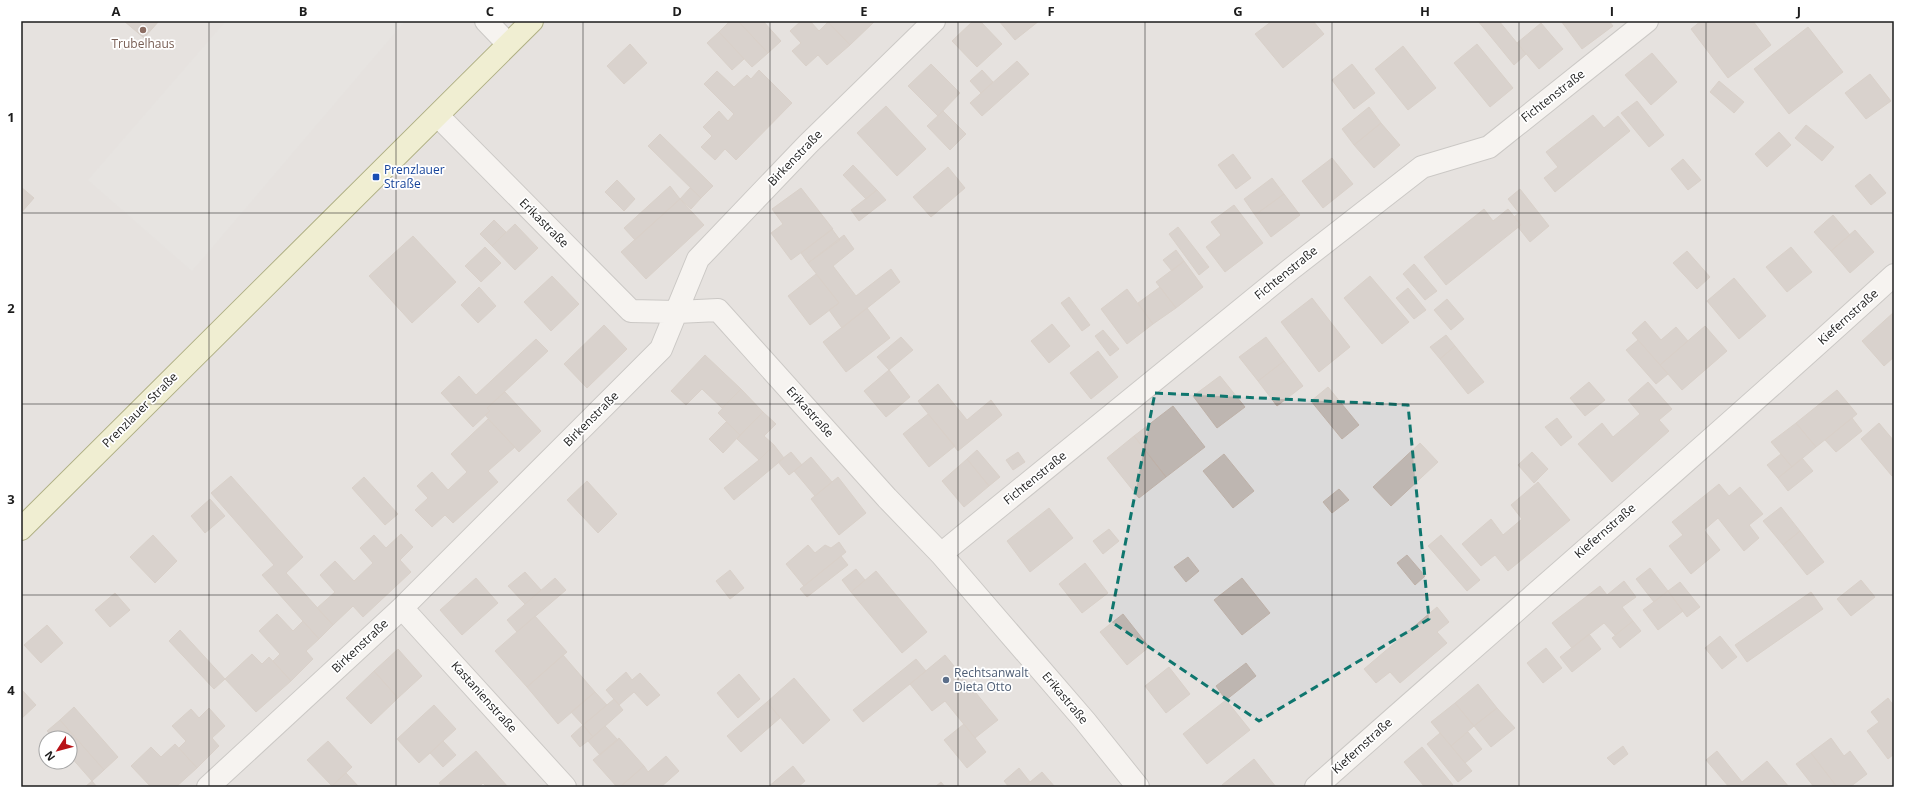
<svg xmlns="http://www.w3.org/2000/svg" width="1915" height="808" viewBox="0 0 1915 808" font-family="'Open Sans',sans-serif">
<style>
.residential{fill:#dbdada;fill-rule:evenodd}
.parking{fill:#ddd}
.building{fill:#beb6b1;stroke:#beb1a8}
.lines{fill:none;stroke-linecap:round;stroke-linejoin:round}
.minor-casing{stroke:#a1a1a1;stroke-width:24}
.secondary-casing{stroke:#636a0f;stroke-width:24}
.minor{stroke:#fff;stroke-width:22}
.secondary{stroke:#f2f3bd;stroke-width:22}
.marked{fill:none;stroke:#0f766e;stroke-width:3;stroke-dasharray:8 5;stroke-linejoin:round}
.grid{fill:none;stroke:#1d1d1d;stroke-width:1;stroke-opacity:0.55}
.education-dot{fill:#8d6e63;stroke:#fff;stroke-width:1.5}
.transit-dot{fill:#1a4fb4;stroke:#fff;stroke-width:1.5}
.service-dot{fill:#5c6f8a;stroke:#fff;stroke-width:1.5}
.labels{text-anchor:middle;stroke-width:3.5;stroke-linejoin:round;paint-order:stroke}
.education-label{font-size:12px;fill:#785e54;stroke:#fff}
.street-label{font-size:12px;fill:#1d1d1d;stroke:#fff}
.transit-label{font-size:12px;fill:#164399;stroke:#fff;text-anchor:start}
.service-label{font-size:12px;fill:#4e5e75;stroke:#fff;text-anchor:start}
.neatline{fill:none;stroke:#1d1d1d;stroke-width:1.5}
.grid-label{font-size:13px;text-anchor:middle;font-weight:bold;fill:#1d1d1d}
</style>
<rect width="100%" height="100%" fill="#eeeae4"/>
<!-- residential -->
<path class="residential" d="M21,21h1873v766h-1873zM46,738h24v24h-24z"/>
<!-- parking -->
<path class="parking" d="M226,21h179l-213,250 -104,-91z"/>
<!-- building -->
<path class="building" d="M124,21h35l-15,17z
M730,21h8l30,32 -16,14 -33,-35z
M738,21h25l18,20 -13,12z
M801,21h9l9,10 9,-9 22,23 -23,20 -9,-10 -12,11 -14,-15 9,-8 -11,-12z
M829,21h46l-25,24 -22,-23z
M973,21h7l22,23 -25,23 -25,-26z
M999,21h40l-24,19z
M1272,21h41l11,13 -41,34 -28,-34z
M1478,21h21l27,33 -12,11z
M1561,21h48l4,5 -31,23z
M1701,21h52l18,24 -43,33 -37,-49z
M1541,23l22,26 -24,20 -22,-26z
M1808,27l35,45 -54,42 -35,-45z
M719,32l25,27 -12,11 -25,-27z
M630,44l17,19 -23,21 -17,-18z
M1477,44l36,44 -23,19 -36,-44z
M1403,46l33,42 -28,22 -33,-41z
M1652,53l25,29 -26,23 -26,-30z
M1017,61l12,13 -47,42 -12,-13z
M931,64l29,29 -22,23 -30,-30z
M1352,64l23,29 -21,16 -22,-29z
M759,70l33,33 -56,57 -11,-11 -10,11 -14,-13 11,-11 -9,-9 16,-16 9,10 6,-7 -30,-30 13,-13 17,16 13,-12 4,4z
M982,70l11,12 -12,11 -11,-12z
M1870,74l21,27 -25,18 -21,-26z
M1719,81l25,21 -10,11 -24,-21z
M1637,101l27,34 -15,12 -28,-34z
M886,106l40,43 -29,27 -40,-43z
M1369,107l12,16 -27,22 -12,-16z
M943,111l23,23 -16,16 -23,-24z
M1593,115l11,13 14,-12 12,15 -75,61 -11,-14 14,-11 -12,-15z
M1381,123l19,22 -26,23 -20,-23z
M1806,125l28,22 -12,14 -27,-23z
M1779,132l12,13 -24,22 -12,-13z
M660,134l53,52 -12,12 -53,-52z
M1233,154l18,24 -15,11 -18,-24z
M1332,158l21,26 -30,24 -21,-27z
M1683,159l18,21 -13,10 -17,-21z
M853,165l24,25 -11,9 -23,-24z
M948,167l17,21 -34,29 -18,-20z
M1870,174l16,19 -15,12 -16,-19z
M1272,178l12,16 -29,21 -11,-16z
M617,180l18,19 -11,12 -19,-19z
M670,186l10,13 -45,41 -11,-12z
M21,187l13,11 -13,15z
M690,188l11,10 -10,11 -11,-10z
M801,188l32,41 -42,31 -20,-27 12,-9 -11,-15z
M1520,189l29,37 -19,16 -12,-15 3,-2 -7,-8 5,-4 -11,-14z
M877,190l9,10 -27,21 -8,-11z
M1284,194l16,21 -29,22 -16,-22z
M680,199l24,26 -58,54 -25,-27z
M1234,205l29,38 -38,29 -19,-25 15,-12 -10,-13z
M1484,209l9,12 15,-12 13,16 -75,60 -22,-28z
M1833,215l17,20 -19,16 -17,-19z
M494,220l12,12 -14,14 -12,-12z
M515,224l23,24 -23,22 -23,-24z
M1178,227l31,40 -10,8 -30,-41z
M832,229l8,11 -32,23 -7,-10z
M1855,230l19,22 -24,21 -19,-22z
M844,235l10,14 -21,17 23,30 35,-27 9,13 -58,46 -13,-18 10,-7 -31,-40z
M413,236l43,46 -44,41 -43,-47z
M485,247l16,16 -20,19 -16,-16z
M1791,247l21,25 -25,20 -21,-25z
M1176,250l8,11 -12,10 -9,-11z
M1687,251l23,26 -13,12 -24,-26z
M1184,261l19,26 -27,21 -20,-26z
M1414,264l23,27 -12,9 -22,-26z
M816,274l23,29 -29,22 -22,-29z
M552,276l27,28 -28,27 -27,-29z
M1370,276l39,46 -27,22 -38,-46z
M1734,278l32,38 -27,23 -32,-38z
M479,287l17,19 -18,17 -17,-18z
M1160,287l16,21 -23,16 -15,-21z
M1408,288l18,22 -12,9 -18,-21z
M1127,289l26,35 -26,20 -26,-35z
M1069,297l21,28 -8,6 -21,-28z
M1312,298l38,49 -31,25 -38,-50z
M1447,299l17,20 -13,11 -17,-20z
M867,308l23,30 -44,34 -23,-30z
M1894,312v45l-10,9 -22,-25z
M1645,321l16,19 15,-13 12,14 -28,24 -28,-32z
M1052,324l18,22 -21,17 -18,-22z
M604,325l23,24 -40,39 -23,-24z
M1705,326l22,25 -45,39 -22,-25z
M1103,330l16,19 -9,7 -15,-20z
M1446,335l9,11 -15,13 -10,-12z
M901,337l12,13 -24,20 -12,-13z
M1266,337l18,24 -26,20 -19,-24z
M536,339l12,12 -61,57 3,3 -17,16 -32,-34 18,-17 17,19z
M1638,340l30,34 -12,10 -30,-34z
M1455,346l29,36 -16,12 -28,-35z
M1098,351l20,26 -27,22 -21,-26z
M705,355l36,34 -19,19 -20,-19 -16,16 -15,-14z
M1284,361l19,25 -26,20 -19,-25z
M889,370l21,27 -24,20 -22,-26z
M1220,376l25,31 -28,21 -24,-32z
M1589,382l16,18 -20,16 -15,-18z
M1648,382l24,27 -13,11 10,11 -57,51 -34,-38 24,-21 11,14 27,-23 -12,-14z
M938,384l29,36 24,-20 11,15 -44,36 -40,-50z
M1328,387l31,38 -17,14 -31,-38z
M741,389l22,23 -23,23 -22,-22z
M1837,390l20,24 -41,33 -20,-24z
M505,392l36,39 -22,21 -34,-37 5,-4 -3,-3z
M1173,406l32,41 -39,30 -32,-41z
M763,412l13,12 -12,12 10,9 -15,15 -22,-21z
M928,414l27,32 -26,21 -26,-33z
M1557,418l15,19 -11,9 -16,-19z
M1852,418l10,13 -26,21 -11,-12z
M488,419l27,28 -27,24 10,11 -45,41 -8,-8 -13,12 -17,-17 13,-12 -11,-12 15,-14 16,18 19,-18 -16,-18z
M726,422l14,13 -17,18 -14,-14z
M1796,423l20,24 -24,20 -21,-25z
M1879,423l15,18v34l-2,1 -31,-37z
M1134,436l32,41 -27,21 -32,-40z
M1420,443l18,19 -47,44 -18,-19z
M774,445l10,13 -50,42 -10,-12 35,-28z
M977,450l23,27 -11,9 -22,-27z
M791,452l11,13 -13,10 -11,-13z
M1018,452l7,10 -12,8 -7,-10z
M1532,452l16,17 -14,14 -16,-18z
M1224,454l30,37 -21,17 -30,-37z
M1781,454l11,13 -14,11 -11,-13z
M811,457l21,25 -17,14 -21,-25z
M1802,458l11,13 -25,20 -10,-13z
M967,459l22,27 -25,21 -22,-26z
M231,476l72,81 -17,16 47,52 -14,14 -57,-64 12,-10 -63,-72z
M364,477l34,37 -13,11 -33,-37z
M838,477l28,36 -27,22 -28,-36z
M587,481l30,33 -19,19 -31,-33z
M1538,482l32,38 -62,51 -13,-16 -14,11 -19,-22 29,-25 12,16 19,-16 -11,-14z
M1719,484l10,12 11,-9 23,27 -14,11 10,13 -15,13 -26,-33 -14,12 16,20 -29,24 -22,-28 14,-11 -11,-13z
M1339,489l10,11 -17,13 -9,-11z
M210,499l15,17 -20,17 -14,-17z
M1781,507l19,24 -17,14 -20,-24z
M1049,508l24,30 -43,34 -23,-31z
M1109,529l10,12 -16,13 -10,-13z
M1800,531l24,31 -17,13 -24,-30z
M401,534l12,13 -13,13 11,12 -48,45 -10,-11 -20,19 -16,-17 18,-16 -15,-17 15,-14 19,20 19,-18 -13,-15 14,-13 12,13z
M153,535l24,26 -22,22 -25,-26z
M1441,535l39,45 -13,11 -39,-45z
M839,542l7,10 -42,34 -18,-22 22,-19 7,8 10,-8 6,3z
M1407,555l18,21 -10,9 -18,-22z
M841,556l7,9 -41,32 -7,-8z
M1188,557l11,14 -13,11 -12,-15z
M1085,563l23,30 -26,20 -23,-29z
M1650,568l18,23 -14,11 -18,-23z
M856,569l9,11 -14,12 -9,-12z
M730,570l14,18 -14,11 -14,-18z
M876,571l51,61 -25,21 -51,-61z
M525,572l16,18 -16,14 -17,-18z
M476,578l22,25 -36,32 -22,-25z
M555,578l11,12 -49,42 -10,-12z
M1242,578l28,35 -28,22 -28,-35z
M1861,580l14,17 -24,19 -14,-17z
M1624,581l12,16 -14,10 11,14 -18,14 -11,-12 -32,25 -20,-25 48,-37 7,9z
M1680,582l20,25 -13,10 -19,-26z
M1668,591l15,20 -25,19 -15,-20z
M1811,592l12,17 -76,53 -12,-17z
M115,593l15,17 -20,17 -15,-17z
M1437,607l12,15 -12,10 10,11 -47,40 -10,-11 -14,11 -12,-14z
M277,614l16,17 10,-10 16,18 -13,12 7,8 -22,22 -18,-20 7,-7 -21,-23z
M1123,614l26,33 -22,18 -27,-33z
M535,616l32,36 -40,35 -32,-36z
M1633,621l8,10 -21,17 -8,-10z
M47,625l16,18 -22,20 -17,-18z
M180,630l45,49 -11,10 -45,-48z
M1589,634l12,15 -29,23 -12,-15z
M1720,636l17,21 -15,12 -17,-21z
M1546,648l16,20 -19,15 -16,-20z
M398,649l24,27 -24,22 -24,-27z
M252,654l10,10 7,-7 22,24 -35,31 -31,-33z
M563,655l32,37 -37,32 -31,-37z
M945,655l53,65 -23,18 -30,-37 -13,10 -22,-27z
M916,659l10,12 -63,51 -10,-12z
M1246,663l10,13 -30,24 -10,-14z
M1169,667l21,27 -24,19 -21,-27z
M374,671l24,27 -27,26 -25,-26z
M626,672l6,8 8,-7 20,22 -13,11 -13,-14 -15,13 -13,-15z
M739,674l21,25 -22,19 -21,-25z
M794,678l36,42 -27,24 -36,-42z
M1478,684l19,24 -23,18 -19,-23z
M21,689l15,16 -15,14z
M595,692l12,13 -24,20 -12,-13z
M1888,698l6,8v48l-6,5 -21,-28 12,-9 -8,-10z
M614,699l9,11 -30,27 -10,-12z
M1226,700l24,30 -43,34 -24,-30z
M767,702l13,16 -39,34 -14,-16z
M1455,703l19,23 -23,20 -20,-24z
M434,705l22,24 -37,34 -22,-24z
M74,707l44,50 -14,13 -44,-50z
M209,708l16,18 -13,12 7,8 -22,22 -18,-20 7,-7 -14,-15 19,-17 8,9z
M1497,708l18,20 -24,19 -17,-21z
M60,720l44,50 -12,11 -22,-25v-18h-16l-7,-7z
M964,724l22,28 -19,16 -23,-28z
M583,725l10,12 -13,10 -9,-11z
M605,726l13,14 -18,15 -12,-14z
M1468,732l14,17 -17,14 -14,-17z
M1440,733l32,38 -14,11 -31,-38z
M619,738l25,28 -24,21h-3l-24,-27z
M1831,738l13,18 6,-5 17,23 -17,13h-13l-26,-34z
M328,741l24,26 -20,19 -25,-26z
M443,741l13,14 -13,12 -13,-14z
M175,744l22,24 -21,19h-25l-20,-21 20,-19 10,10z
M1623,746l5,8 -14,11 -7,-7z
M1422,747l31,38 -3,2h-27l1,-1 -20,-24z
M476,751l32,36h-21l-4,-4 -4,4h-37l-3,-4z
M1717,751l25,31 25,-21 22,26h-60l-23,-27z
M1811,753l26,34h-23l-18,-23z
M666,756l13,15 -18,16h-41l24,-21 4,6z
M1254,759l22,28h-53l-1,-2z
M793,766l12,15 -7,6h-30z
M1019,768l11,14 -6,5h-15l-5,-6z
M1042,772l13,15h-31z
M346,773l13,14h-27v-1z
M92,781l5,6h-12z
M941,782l4,5h-10z"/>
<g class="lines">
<!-- minor casing -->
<g class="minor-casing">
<path id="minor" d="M486,21l22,23
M438,116l193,195 46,1 41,-2 169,188 54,56 144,167 53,66
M941,554l350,-285 131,-102 67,-20 158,-126
M402,608l163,179
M208,787l194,-179 259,-259 37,-90 110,-115 126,-123
M1316,787c192,-171 388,-338 578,-512"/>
</g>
<!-- secondary casing -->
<g class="secondary-casing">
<path id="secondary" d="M21,529l511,-508"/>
</g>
<!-- minor -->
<use href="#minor" class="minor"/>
<!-- secondary -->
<use href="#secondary" class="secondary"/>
</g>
<!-- marked area -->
<path d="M0 0H1915V808H0ZM1155,393l253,12 21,214 -170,102 -149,-100z" fill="#eeeae4" fill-opacity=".55" fill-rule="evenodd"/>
<path class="marked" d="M1155,393l253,12 21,214 -170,102 -149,-100z"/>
<!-- grid -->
<path class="grid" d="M209,21v766M396,21v766M583,21v766M770,21v766M958,21v766M1145,21v766M1332,21v766M1519,21v766M1706,21v766M21,213h1873M21,404h1873M21,595h1873"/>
<!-- markers -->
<circle class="education-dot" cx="143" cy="30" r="4"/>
<rect class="transit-dot" x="372" y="173" width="8" height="8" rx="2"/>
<circle class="service-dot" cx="946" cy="680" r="4"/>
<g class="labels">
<!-- education labels -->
<g class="education-label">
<text x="143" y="48">Trubelhaus</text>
</g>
<!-- street labels -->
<g class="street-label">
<text transform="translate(1553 96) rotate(-38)" y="4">Fichtenstraße</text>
<text transform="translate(795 158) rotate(-46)" y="4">Birkenstraße</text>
<text transform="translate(544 223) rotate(45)" y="4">Erikastraße</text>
<text transform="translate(1286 273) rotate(-39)" y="4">Fichtenstraße</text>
<text transform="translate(1848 317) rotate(-42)" y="4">Kiefernstraße</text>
<text transform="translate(140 410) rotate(-45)" y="4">Prenzlauer Straße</text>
<text transform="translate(810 412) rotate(48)" y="4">Erikastraße</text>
<text transform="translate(591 419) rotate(-45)" y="4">Birkenstraße</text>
<text transform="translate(1035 478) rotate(-39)" y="4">Fichtenstraße</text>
<text transform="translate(1605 531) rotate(-41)" y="4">Kiefernstraße</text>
<text transform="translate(360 646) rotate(-43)" y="4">Birkenstraße</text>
<text transform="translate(484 697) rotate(48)" y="4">Kastanienstraße</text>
<text transform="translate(1065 698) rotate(50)" y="4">Erikastraße</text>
<text transform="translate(1362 746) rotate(-42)" y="4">Kiefernstraße</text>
</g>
<!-- transit labels -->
<g class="transit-label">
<text x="384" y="174">Prenzlauer<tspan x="384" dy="14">Straße</tspan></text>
</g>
<!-- service labels -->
<g class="service-label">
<text x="954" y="677">Rechtsanwalt<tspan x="954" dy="14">Dieta Otto</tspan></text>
</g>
</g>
<!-- border -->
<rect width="1915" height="808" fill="none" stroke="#ffffff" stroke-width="44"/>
<!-- north arrow -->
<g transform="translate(58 750) rotate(234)"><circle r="19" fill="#ffffff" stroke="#a5a5a5"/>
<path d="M0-3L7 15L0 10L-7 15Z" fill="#b81318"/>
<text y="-6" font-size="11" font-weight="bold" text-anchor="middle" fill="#1d1d1d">N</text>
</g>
<rect x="22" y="22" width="1871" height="764" class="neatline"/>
<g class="grid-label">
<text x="116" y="16">A</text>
<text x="303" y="16">B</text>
<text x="490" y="16">C</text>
<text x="677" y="16">D</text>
<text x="864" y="16">E</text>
<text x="1051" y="16">F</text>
<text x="1238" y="16">G</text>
<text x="1425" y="16">H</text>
<text x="1612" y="16">I</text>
<text x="1799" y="16">J</text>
<text x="11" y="122">1</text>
<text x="11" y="313">2</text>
<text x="11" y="504">3</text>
<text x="11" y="695">4</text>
</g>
</svg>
